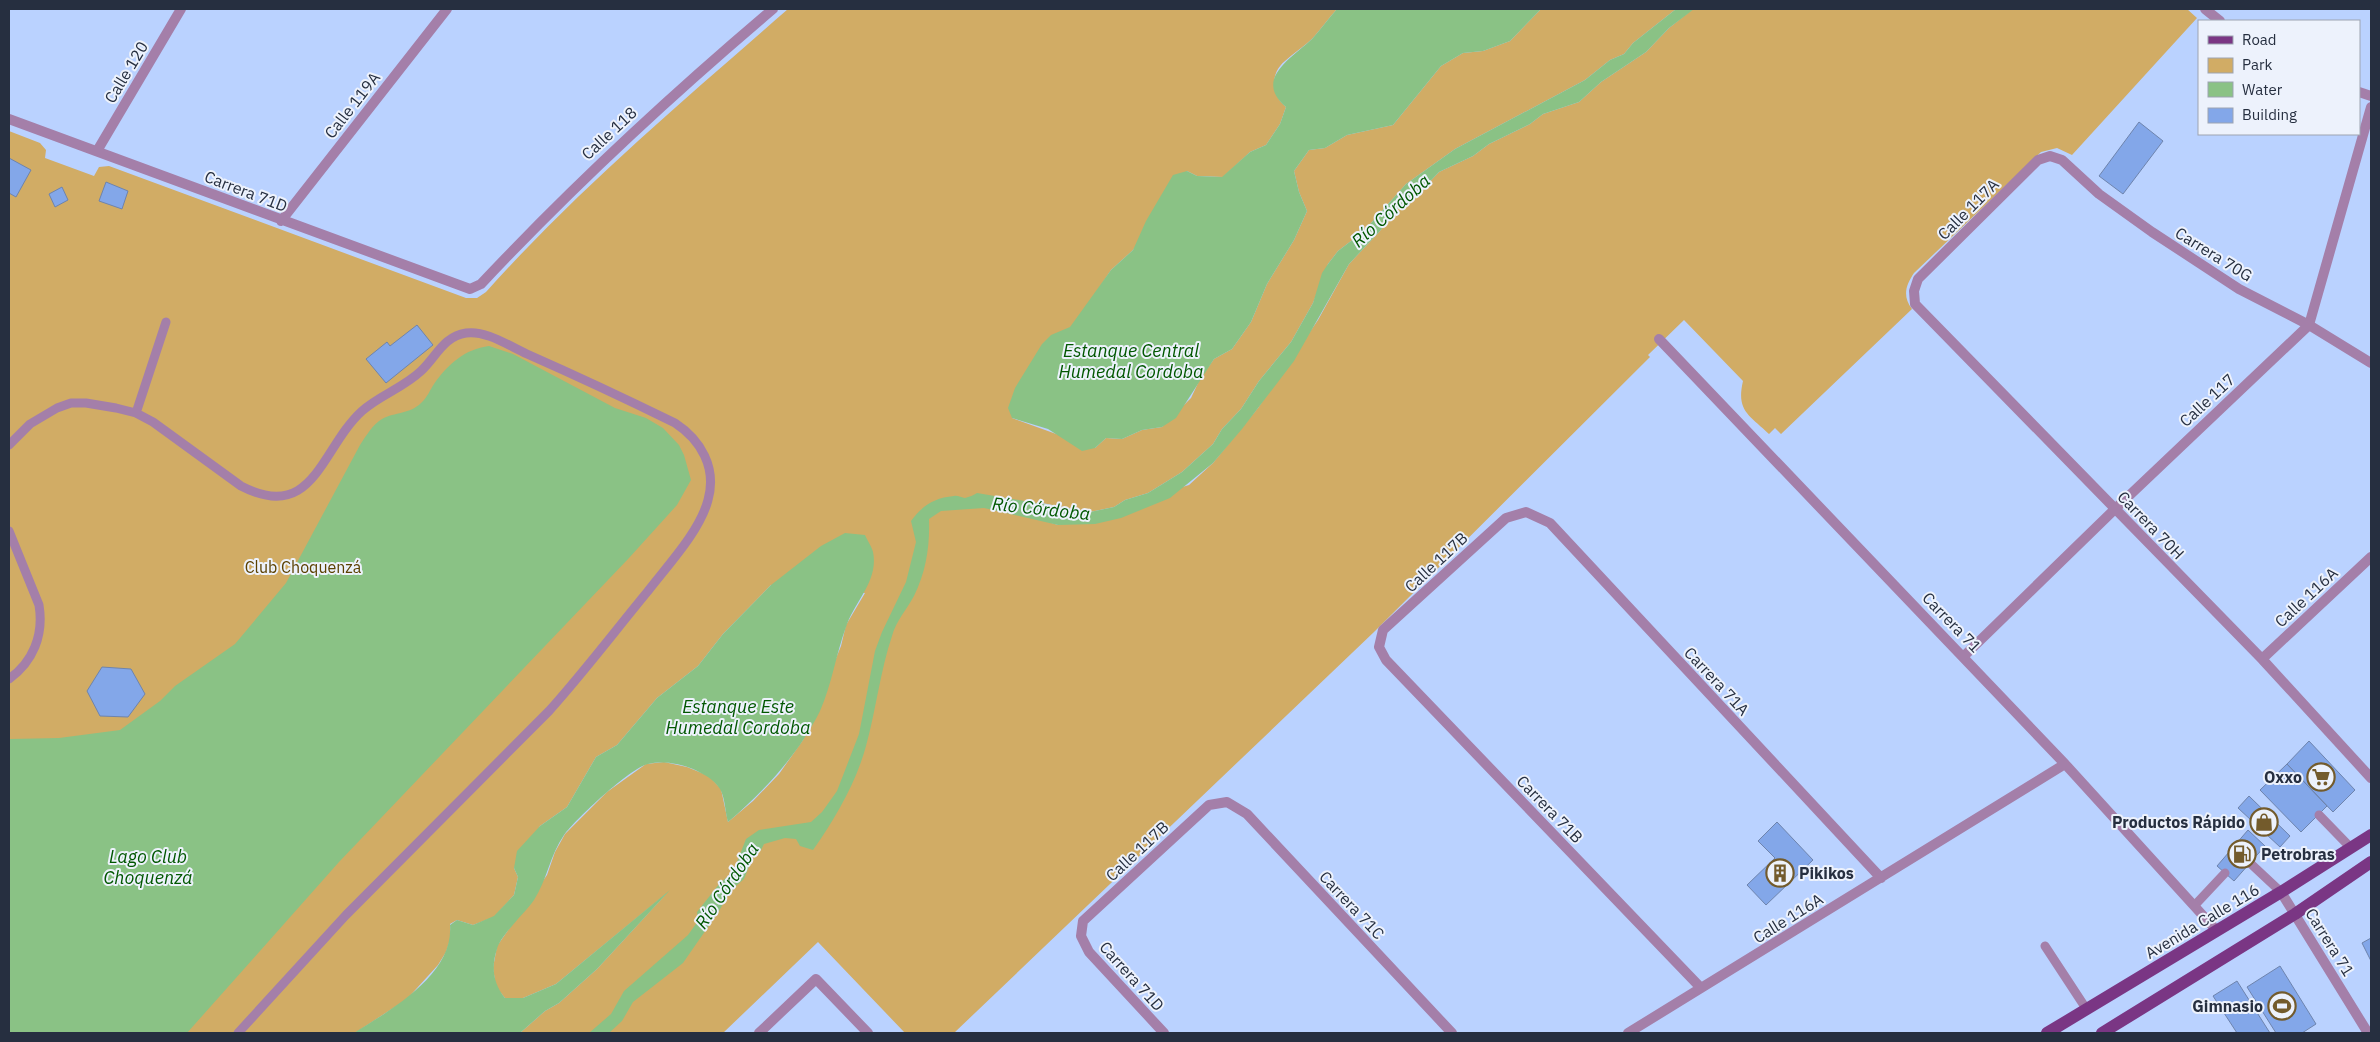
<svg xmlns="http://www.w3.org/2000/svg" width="2380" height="1042" viewBox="0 0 2380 1042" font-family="'IBM Plex Sans',sans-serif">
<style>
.green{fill:#d1ac65}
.water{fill:#8ac285}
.building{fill:#83a7e9;stroke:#6e84ad}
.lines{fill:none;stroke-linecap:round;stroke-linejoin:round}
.service{stroke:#a47fa9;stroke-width:9}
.minor{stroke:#a47fa9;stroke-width:10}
.tertiary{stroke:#a47fa9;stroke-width:10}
.primary{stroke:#7a3684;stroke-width:12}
.labels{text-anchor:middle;stroke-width:4;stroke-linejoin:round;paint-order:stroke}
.street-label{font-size:16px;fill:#262f40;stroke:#edf2fc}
.park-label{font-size:16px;fill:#5b4000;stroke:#edf2fc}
.poi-label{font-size:16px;font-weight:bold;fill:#262f40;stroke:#edf2fc;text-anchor:end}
.water-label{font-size:18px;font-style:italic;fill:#015700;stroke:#edf2fc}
</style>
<rect width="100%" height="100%" fill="#bad2ff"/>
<!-- green -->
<path class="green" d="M788,9h549c-9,10 -16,20 -25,30 -9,8 -18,14 -27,22 -16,13 -13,35 1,46l-6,17 -14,21 -16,7 -27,25 -26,-1 -10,-5 -54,79 -22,20 -99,148 83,30 11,-10 16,1 20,-9 20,-3 29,-29 9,-19 14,-20 18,-10 19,-27 16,-38 27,-44 13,-29 -8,-19 -5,-21 15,-21 16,-2 22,-13 46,-10 48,-59 22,-13 20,-2 27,-10 31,-32h135l-43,34 -9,11 -14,6 -25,20 -130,69 -49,35 -42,47 -26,20 -10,13 -15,39 -22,39 -32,39 -18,28 -19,20 -9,15 -31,28 -34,21 -23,7 -11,7 -24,5 -48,-9 3,18 13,4 131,-40 24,-22 45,-55 60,-88 31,-56 30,-32 18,-22 22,-17 20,-21 34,-16 16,-12 41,-20 13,-10 36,-12 22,-20 45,-30 23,-24 24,-19h494l10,9 -125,137 -15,-7 -16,4 -127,121c-8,12 -12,23 -2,36l-131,125 -6,-6 -6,6c-20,-19 -33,-23 -26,-53l-59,-61 -36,35 2,2 -276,275 -420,401h-49l-87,-91 -95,91h-203l25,-22 14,-8 38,-34 70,-76 -111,91 -33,14h-18l-9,-11 -3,-19 4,-22 50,-71 8,-23 10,-18 42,-42 39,-28 18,-2 23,5 22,9 12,13 7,33 25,-21 26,-27 24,-34 38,-94 5,-21 19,-32 -94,-8 -48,49 -25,32 -41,32 -40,47 -21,12 -29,50 -27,19 -26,42 4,9 -4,18 -20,22 -21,8 -16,-5 -7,4 1,13 -5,15 -8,13 -31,34 -52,34h-346v-902l31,12 6,7 -1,8 49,18 5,-9 10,-1 357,132h11l9,-6c92,-103 198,-192 302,-283z"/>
<!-- water -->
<path class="water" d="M1337,9h204l-31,32 -27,10 -20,2 -22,13 -48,59 -46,10 -22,13 -16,2 -15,21 5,21 8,19 -13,29 -27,44 -16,38 -19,27 -18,10 -38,59 -14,9 -20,3 -20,9 -16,-1 -11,10 -13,3 -34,-22 -36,-11 -4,-10 7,-20 27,-44 9,-9 19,-8 41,-57 22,-20 13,-29 27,-46 14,-4 10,5 25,1 28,-25 16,-7 14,-21 6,-17c-33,-28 6,-49 26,-68 9,-10 16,-20 25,-30z
M1676,9h18l-25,19 -23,24 -45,30 -22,20 -36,12 -13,10 -41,20 -16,12 -34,16 -20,21 -22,17 -18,22 -30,32 -55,97 -52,68 -29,34 -43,35 -49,20 -26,6 -37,1 -74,-17 -43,3 -12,8c1,27 -3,53 -15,77 -7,13 -18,25 -22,40 -12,36 -16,74 -26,110 -10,37 -31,73 -53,104l-13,-4 -4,-7 -11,-1 -21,6 -3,6 -7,4 -10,25 -14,12 -11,20 -36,52 -50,39 -11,19 -13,12h-20l22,-19 13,-23 64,-56 10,-14 -1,-9 23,-29 13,-11 13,-33 13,-9 52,-8 11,-10 15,-21 22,-57 16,-83 7,-19 24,-50 10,-40 -5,-21c12,-16 23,-23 43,-25 3,-1 8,2 11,2 4,-1 9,-3 12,-5l113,19 24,-5 11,-7 23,-7 34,-21 31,-28 9,-15 19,-20 18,-28 32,-39 22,-39 9,-30 6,-9 10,-13 26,-20 42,-47 49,-35 130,-69 25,-20 14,-6 9,-11z
M489,346l24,8 102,54 31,10 17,10 16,17 5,10 7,25 -14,25 -48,53 -290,304 -152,171h-178v-294l50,-1 61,-8 40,-29 15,-15 60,-42 51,-61 74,-138c6,-9 13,-21 22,-26 13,-7 28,-5 39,-16 6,-5 9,-13 13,-19 14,-20 31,-35 55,-38z
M845,533l20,2c2,5 7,12 8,17 6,29 -19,50 -27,75 -10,27 -14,57 -26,84 -22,44 -55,79 -92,111 -3,-10 -3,-25 -8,-33 -7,-11 -17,-15 -27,-20 -14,-6 -31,-8 -45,-5 -18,4 -72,55 -84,71 -14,20 -17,45 -30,65 -9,13 -34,36 -37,49 -6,18 -4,34 8,49h18l33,-14 114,-94 -73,79 -38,34 -14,8 -25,22h-166c36,-23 100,-58 96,-108l7,-5 16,5 21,-9 20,-21 4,-18 -4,-9 3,-17 23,-25 27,-19 29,-50 21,-12 40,-47 41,-32 25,-32 48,-49 50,-39z"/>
<!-- building -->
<path class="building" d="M2139,122l24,19 -40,53 -24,-18z
M9,158l22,12 -15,27 -7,-4z
M106,182l22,9 -6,18 -23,-8z
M62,187l6,13 -13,7 -6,-13z
M417,325l16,20 -47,38 -20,-24 21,-17 3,4z
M102,667l29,2 14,25 -17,23 -28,-1 -13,-25z
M2309,741l46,49 -22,22 -46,-48z
M2287,764l40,42 -26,26 -41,-42z
M2249,796l41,40 -10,11 -42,-39z
M1777,822l36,38 -47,45 -19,-20 28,-27 -17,-17z
M2248,830l17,16 -31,35 -17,-15z
M2371,938v23l-9,-18z
M2280,966l36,58 -14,9h-26l-29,-46z
M2237,981l33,52h-33l-24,-37z"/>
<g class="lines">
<!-- service -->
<path class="service" d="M136,413l30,-91
M9,445l21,-21 27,-16 14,-5h15l30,5 20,5 17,9 88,64c73,38 80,-38 121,-75 18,-16 41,-23 59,-40 15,-14 23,-35 45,-38 20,-3 43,13 61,21 50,22 99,45 148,69 26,17 42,45 33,77 -8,31 -40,65 -60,91 -33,40 -64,81 -99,120l-203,204 -108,118
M9,531l30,74c5,30 -6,57 -30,74
M2319,815l32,33
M2250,863l31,29
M2195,905l30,-32
M2045,946l42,64"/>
<!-- minor -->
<path class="minor" d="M2205,9l15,12
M2359,92l12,4
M9,119l461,170 11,-5c93,-99 188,-187 292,-275
M97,151l84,-142
M281,221l166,-212
M1659,339l406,425 152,167
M2371,363l-62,-38 -70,-36 -87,-57 -53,-38 -37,-34 -12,-4 -12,4 -120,119 -4,12 1,13 347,355 109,119
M1964,656l151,-147 194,-184 62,-218
M2262,659l109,-102
M1701,988l-315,-328 -7,-13 4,-17 123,-112 20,-6 24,11 331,355
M759,1033l57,-54 52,54
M1164,1033l-75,-81 -8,-16 2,-15 126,-116 18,-3 20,12 205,219
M1628,1033l437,-269"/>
<!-- tertiary -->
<path class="tertiary" d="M2281,892l87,141"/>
<!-- primary -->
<path class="primary" d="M2047,1033l234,-141 90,-57
M2102,1033l193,-119 76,-52"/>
</g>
<!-- icons -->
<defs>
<g id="supermarket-ring" transform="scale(1.4375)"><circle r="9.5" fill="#edf2fc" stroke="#735b2c" stroke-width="1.5"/><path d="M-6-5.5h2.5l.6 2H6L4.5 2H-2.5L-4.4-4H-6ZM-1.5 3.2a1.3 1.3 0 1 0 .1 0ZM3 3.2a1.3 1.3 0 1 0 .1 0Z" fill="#735b2c"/></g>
<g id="shop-ring" transform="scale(1.4375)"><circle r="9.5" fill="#edf2fc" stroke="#735b2c" stroke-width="1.5"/><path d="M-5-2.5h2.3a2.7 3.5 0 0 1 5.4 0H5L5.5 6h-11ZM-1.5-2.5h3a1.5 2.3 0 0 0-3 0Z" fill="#735b2c"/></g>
<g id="fuel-ring" transform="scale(1.4375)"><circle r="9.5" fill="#edf2fc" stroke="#735b2c" stroke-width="1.5"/><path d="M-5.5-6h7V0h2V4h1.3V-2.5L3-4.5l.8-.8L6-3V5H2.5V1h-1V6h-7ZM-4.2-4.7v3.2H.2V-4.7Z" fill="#735b2c"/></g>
<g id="building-ring" transform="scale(1.4375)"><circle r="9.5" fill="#edf2fc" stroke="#735b2c" stroke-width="1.5"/><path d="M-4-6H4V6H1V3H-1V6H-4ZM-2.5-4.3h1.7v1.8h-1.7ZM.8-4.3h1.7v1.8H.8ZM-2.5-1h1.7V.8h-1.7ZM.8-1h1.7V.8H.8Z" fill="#735b2c"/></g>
<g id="stadium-ring" transform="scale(1.4375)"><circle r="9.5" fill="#edf2fc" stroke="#735b2c" stroke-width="1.5"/><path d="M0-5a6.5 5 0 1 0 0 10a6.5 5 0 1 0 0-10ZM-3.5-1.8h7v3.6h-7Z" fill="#735b2c"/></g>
</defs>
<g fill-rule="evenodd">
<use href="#supermarket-ring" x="2321" y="777"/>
<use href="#shop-ring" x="2264" y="822"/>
<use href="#fuel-ring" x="2242" y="854"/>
<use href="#building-ring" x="1780" y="873"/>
<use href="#stadium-ring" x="2282" y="1006"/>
</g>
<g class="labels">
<!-- street labels -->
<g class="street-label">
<text transform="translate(126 72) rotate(-59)" y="6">Calle 120</text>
<text transform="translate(352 105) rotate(-52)" y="6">Calle 119A</text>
<text transform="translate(609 133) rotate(-43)" y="6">Calle 118</text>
<text transform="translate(246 191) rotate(21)" y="6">Carrera 71D</text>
<text transform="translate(1968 209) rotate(-45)" y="6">Calle 117A</text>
<text transform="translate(2214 254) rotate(32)" y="6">Carrera 70G</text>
<text transform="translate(2207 400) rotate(-43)" y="6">Calle 117</text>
<text transform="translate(2151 525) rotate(46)" y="6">Carrera 70H</text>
<text transform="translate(1436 562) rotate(-43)" y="6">Calle 117B</text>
<text transform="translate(2306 597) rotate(-43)" y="6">Calle 116A</text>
<text transform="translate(1952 622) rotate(46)" y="6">Carrera 71</text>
<text transform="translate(1717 681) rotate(47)" y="6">Carrera 71A</text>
<text transform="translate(1550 809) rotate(46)" y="6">Carrera 71B</text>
<text transform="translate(1137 851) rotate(-43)" y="6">Calle 117B</text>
<text transform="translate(1352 905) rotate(47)" y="6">Carrera 71C</text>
<text transform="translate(1788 918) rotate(-32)" y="6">Calle 116A</text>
<text transform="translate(2202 921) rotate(-31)" y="6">Avenida Calle 116</text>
<text transform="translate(2330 942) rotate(58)" y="6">Carrera 71</text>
<text transform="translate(1132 976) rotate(48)" y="6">Carrera 71D</text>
</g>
<!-- park labels -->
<g class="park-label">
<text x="303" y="573">Club Choquenzá</text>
</g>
<!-- poi labels -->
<g class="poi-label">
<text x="2302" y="783">Oxxo</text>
<text x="2245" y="828">Productos Rápido</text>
<text x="2261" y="860" text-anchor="start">Petrobras</text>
<text x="1799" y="879" text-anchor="start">Pikikos</text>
<text x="2263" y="1012">Gimnasio</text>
</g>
<!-- water labels -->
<g class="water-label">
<text transform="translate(1391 211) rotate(-42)" y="6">Río Córdoba</text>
<text x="1131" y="357">Estanque Central<tspan x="1131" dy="21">Humedal Cordoba</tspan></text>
<text transform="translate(1041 509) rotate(6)" y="6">Río Córdoba</text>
<text x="738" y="713">Estanque Este<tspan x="738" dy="21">Humedal Cordoba</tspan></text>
<text x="148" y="863">Lago Club<tspan x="148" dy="21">Choquenzá</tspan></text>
<text transform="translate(727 886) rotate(-56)" y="6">Río Córdoba</text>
</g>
</g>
<!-- border -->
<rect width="2380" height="1042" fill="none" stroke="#262f40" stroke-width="20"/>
<!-- legend -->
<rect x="2198" y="20" width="162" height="115" fill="#edf2fc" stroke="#9da4b1"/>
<rect x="2208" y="36" width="25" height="8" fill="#7a3684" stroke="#9da4b1"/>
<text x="2242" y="45" font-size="15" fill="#262f40">Road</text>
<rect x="2208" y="58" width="25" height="15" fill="#d1ac65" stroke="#9da4b1"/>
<text x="2242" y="70" font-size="15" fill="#262f40">Park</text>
<rect x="2208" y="82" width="25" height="15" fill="#8ac285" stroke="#9da4b1"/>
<text x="2242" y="95" font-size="15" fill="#262f40">Water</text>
<rect x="2208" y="108" width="25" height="15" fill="#83a7e9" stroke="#9da4b1"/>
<text x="2242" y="120" font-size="15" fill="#262f40">Building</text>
</svg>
